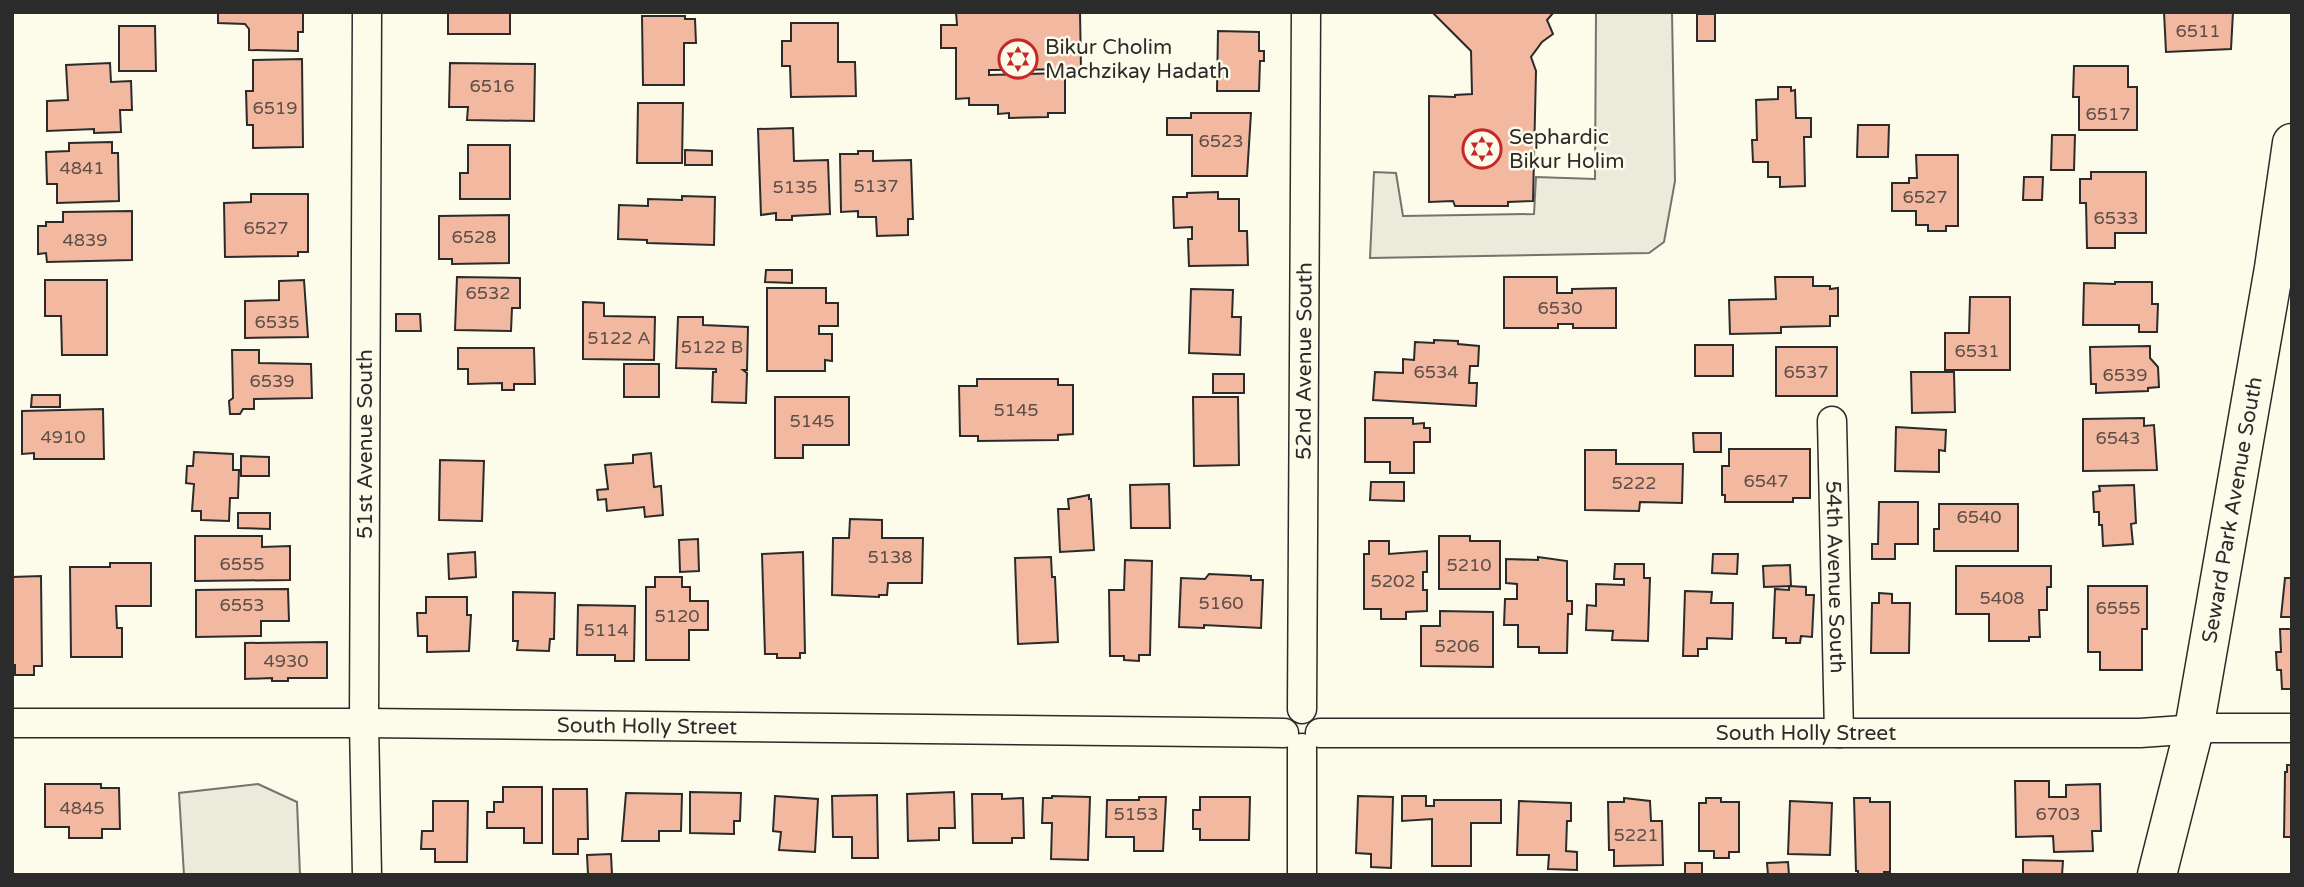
<svg xmlns="http://www.w3.org/2000/svg" width="2304" height="887" viewBox="0 0 2304 887" font-family="'Varela Round',sans-serif">
<style>
.parking{fill:#eceadb;stroke:#74746e;stroke-width:2}
.building{fill:#f2b8a0;stroke:#2b2b2b;stroke-width:2}
.lines{fill:none;stroke-linecap:round;stroke-linejoin:round}
.street-casing{stroke:#2b2b2b;stroke-width:31}
.secondary-casing{stroke:#2b2b2b;stroke-width:41}
.street{stroke:#fdfbea;stroke-width:28}
.secondary{stroke:#fdfbea;stroke-width:38}
.labels{text-anchor:middle;stroke-width:5;stroke-linejoin:round;paint-order:stroke}
.number-label{font-size:18px;fill:#5d4e48}
.poi-label{font-size:21px;fill:#2b2b2b;stroke:#fdfbea;text-anchor:start}
.street-label{font-size:21px;fill:#2b2b2b;stroke:#fdfbea}
</style>
<rect width="100%" height="100%" fill="#fdfbea"/>
<!-- parking -->
<path class="parking" d="M1596,12h76l3,169 -11,61 -15,11 -279,5 4,-86 22,1 7,43 131,-2 2,-37 59,2z
M258,784l39,18 3,73h-116l-5,-82z"/>
<!-- building -->
<path class="building" d="M218,12h85v20h-5v19l-49,-1v-21l-4,-5 -27,-1z
M448,12h62v22h-62z
M956,12h124l1,57 -92,1v5l76,-2v40h-17v4l-39,1v-5l-11,1v-9h-29v-7l-13,1v-51h-15v-23h16z
M1432,12h122l-7,8 6,14 -11,8 -11,15 5,14 -3,130 -25,1v4h-53l-2,-5 -24,1v-106l26,1v-2l17,-1 -1,-43z
M2164,12h69l-2,37 -65,3z
M1697,14h18v27h-18z
M642,16h43v3h10l1,24h-12v42h-41z
M791,23h47v39h17l1,34 -65,1 -1,-31h-8v-25h9z
M119,26h36l1,45h-37z
M1218,31l41,1v19h5v10h-4l-1,30h-42z
M302,59l1,88 -50,1v-23h-6l-1,-34h7v-31z
M110,63l1,19 20,-1 1,29h-12l1,22 -27,1v-4l-47,2v-30l21,-1 -2,-35z
M450,63l85,1 -1,57 -67,-1 1,-13h-19z
M2074,66h54v21h9v43h-58v-33h-6z
M1778,87h13v4l4,-1 1,28h15v19h-7l1,49 -25,1v-10h-12v-15h-15l-1,-22h5l-1,-40 22,-1z
M638,103h45l-1,60h-45z
M1191,113h60l-4,63h-55v-41h-25v-17h24z
M1858,125h31l-1,32h-31z
M793,128l1,33 34,-1 2,54 -38,2v4h-16v-7l-15,2 -3,-86z
M2052,135h23l-1,35h-23z
M112,142v11h6l1,48 -62,2v-19h-10l-1,-32 23,-1v-8z
M468,145h42v54h-50v-26h8z
M685,150l27,1v14h-27z
M858,151h15v10l38,-1 2,59h-5v16l-31,1 -1,-19h-18v-6l-17,1 -1,-58h18z
M1916,155h42v71h-12v5h-18v-6h-12v-14h-24v-28h17v-5h8z
M2091,172h55v61h-31v15h-28l-1,-45h-6v-24h11z
M2024,177h19l-1,23h-19z
M1218,192v7h21v32h8l1,34 -59,1 -1,-27h4v-12l-18,1 -1,-31h14v-4z
M251,194h57v58h-10v4l-73,1 -1,-54 27,-1z
M682,196l33,1 -1,48 -67,-2v-3l-29,-1 1,-34 29,1v-7l34,1z
M132,211v49l-85,2 -1,-9 -8,1v-28h8v-4h17v-10z
M509,215v48l-57,1v-5h-13v-43z
M766,270h26v13l-27,-1z
M457,277l63,1v30h-8l-1,23 -56,-1z
M1504,277h53v16h15v-4l44,-1v40h-43v-4h-15v4h-54z
M1775,277h38v9h17v3l8,-1v28h-8v10l-49,1v6l-51,1 -1,-34 47,-1z
M45,280h62v75h-45l-1,-39h-16z
M304,280l4,57 -63,1v-37l34,-1v-19z
M2115,282h37v22h6l-1,28h-18v-7h-56l1,-42 31,1z
M767,288h59v15h12v23h-19v8h13v27l-7,-1v11h-58z
M1191,289l42,1 -1,27h9l-1,38 -51,-2z
M1970,297h40v73h-65v-37h24z
M583,302l21,1v13l51,1 -1,43 -71,-1z
M396,314h24l1,17h-25z
M678,317h25v8l45,2 -1,43h-4l4,3 -1,30 -34,-1 1,-30h3v-3l-40,-1z
M1434,340l24,1v3l21,2 -1,20h-8l-1,17h8l-1,23 -103,-6 2,-28 28,1v-14l11,1 1,-18 19,1z
M1695,345h38v31h-38z
M2150,346v12l8,9 1,20 -11,1v3l-52,2v-9h-5l-1,-37z
M1776,347h61v49h-61z
M458,348h76l1,36h-21v6h-12v-7l-34,1v-15h-10z
M232,350h27v13l52,1 1,34 -58,1v10h-11l-3,5h-10l-1,-13 4,-3z
M624,364h35v33h-35z
M1911,372h43l1,40 -43,1z
M1213,374h31v19h-31z
M977,379h81v6h15v49l-15,1v5l-80,1v-5h-18l-1,-50h18z
M32,395h28v12h-29z
M775,397h74v48h-46v13h-28z
M1193,397h45l1,68 -45,1z
M103,409l1,50h-70v-6l-12,1v-43z
M1365,418h48v6l11,-1v5h6v14h-16v31h-24v-11h-25z
M2144,418v8l10,-1 3,45 -74,1v-52z
M1896,427l50,3 -1,21 -6,-1v22l-44,-1z
M1693,433h28v19h-27z
M1729,449h81v49h-17v4h-68v-7h-3v-29h7z
M1585,450h31v14h67l-1,39 -42,-1 -1,9 -54,-1z
M194,452l39,2v16h6l-1,28h-8l-1,23 -28,-1v-9h-9l2,-27 -8,-1 1,-17h6z
M651,453l3,34 7,-1 2,29 -18,2 -1,-10 -37,4 -1,-12 -8,1 -1,-10 11,-1 -3,-24 28,-2v-8z
M241,456l28,1v19h-28z
M440,460l44,1 -2,60 -43,-1z
M1371,482h33v19l-34,-1z
M1169,484l1,44h-39l-1,-43z
M2134,485l2,38 -5,1 2,20 -30,2 -1,-21h-3v-13h-5l-1,-20 7,-1 -1,-5z
M1089,495v4h2l3,51 -34,2 -2,-43h11l-1,-10z
M1879,502h39v42h-23v15h-23v-15h6z
M1939,504h79v47h-84v-22h5z
M238,513h32v16l-32,-1z
M850,519l32,1v18h41l-1,45h-34l-1,12h-8v2l-47,-2 1,-57h16z
M195,536h67v11l28,-1v34l-95,1z
M1439,536h31v5h30v48h-61z
M698,539l1,32 -19,1 -1,-32z
M1369,541h20v13l38,-3v21h-4v18h4v21l-21,1v7h-25v-10h-17v-55h5z
M475,552l1,25 -27,2 -1,-25z
M803,552l2,101h-5v5h-23v-4h-12l-3,-100z
M1713,554h25l-1,20 -25,-1z
M1051,557l1,20h3l3,65 -40,2 -3,-86z
M1538,557l29,4v40h5v13h-4l-1,39h-28v-6h-21v-22h-14l1,-26h12v-15l-11,-1v-24l32,1z
M1125,560l27,1 -2,94h-11v6l-15,-1v-4h-14l-1,-66h15z
M110,563h41v43h-35l1,22h5v29h-51l-1,-90h40z
M1615,564h29v14h6l-2,63 -36,-1 1,-9 -27,-1 1,-25 9,1v-22l28,1v-6h-10z
M1790,565l1,21 -27,1 -1,-21z
M1956,566h95v21h-4v23h-8l1,27h-11v4h-40v-27h-33z
M1209,574l42,2v4h12l-2,48 -57,-3v3l-25,-1 2,-49 24,1z
M41,576l1,90h-8v9h-19v-10h-3v-88z
M655,577h27v10h8v14h18v29h-19v30h-43v-73h9z
M2285,578h7v39h-11z
M1789,586l17,1v8h8l-2,42 -11,-1 -1,7h-14v-5h-13l2,-49 14,1z
M2088,586h59v43h-5v41h-42v-18h-12z
M288,589l1,32h-28v15l-65,1v-47z
M1685,591l27,1 -1,11h22l-1,36 -25,-1v11h-9v7h-15z
M513,592l42,1 -1,46h-4l-1,12 -32,-1 1,-9h-5z
M1879,593l13,1v9h18l-1,50h-38l1,-50h7z
M426,597h41v18h4l-2,36 -42,1v-16h-9l-1,-23h9z
M578,605l57,1 -1,55h-19v-6h-38z
M1440,611l53,1v55l-72,-1v-40h19z
M2280,629h12v60h-10l-1,-19h-4l-1,-18h5z
M327,642v36h-39v3h-16v-3l-27,1v-36z
M2287,765h5v72h-8l1,-65h2z
M2015,781h34v16h17v-12l34,-1 1,47h-9l1,20 -39,1 -1,-16 -37,1z
M45,784h56v4h18l1,41h-18v9h-33v-11h-24z
M503,787h39v56h-18v-15h-37v-16h7v-10h9z
M553,789h34l1,50h-10v15h-25z
M690,792l51,1 -1,28h-6v13l-44,-1z
M954,792l1,36h-16v12l-31,1 -1,-47z
M626,793l56,1 -1,37h-22v10h-37z
M972,794h30v5l21,-1 1,40h-12v5h-39z
M877,795l1,63h-26v-21h-19l-1,-41z
M775,796l43,3 -3,53 -36,-2 2,-18 -8,-1z
M1052,796l38,1 -2,63 -37,-1 1,-36h-10l1,-25h9z
M1358,796l35,1 -2,71 -20,-1v-13l-15,-1z
M1402,796h24v10h8v-6h67v23h-30v43h-39v-47l-30,2z
M1139,797h27l-3,54h-29v-14h-28l1,-37h32z
M1200,797h50l-1,43h-49v-11h-7v-19h7z
M1624,798l26,3 1,20h11l1,44 -49,1v-16h-5l-1,-48h16z
M1706,798h15v4h18v50h-10v6h-15v-7h-15v-48h7z
M1854,798h16v4h20v70h-6v3h-26v-4h-2z
M433,801h35l-1,61h-32v-13h-14l1,-18h11z
M1519,801l52,2v18h-4l-1,30 11,1v18l-29,-1 1,-14h-32z
M1790,801l42,2 -2,52 -42,-1z
M611,854l1,21h-24l-1,-20z
M2023,860l40,1 -1,14h-39z
M1788,862l1,13h-21l-1,-12z
M1685,863h17v12h-17z"/>
<g class="lines">
<!-- street casing -->
<g class="street-casing">
<g id="street">
<path d="M367,12l-3,711 3,152"/>
<path id="s1" d="M1832,421l7,312"/>
<path id="s2" d="M1302,709l4,-697"/>
<path id="s3" d="M12,723h352l920,10"/>
<path id="s4" d="M1320,733h820l72,-5h80"/>
<path d="M1302,748v127"/>
</g>
</g>
<!-- secondary casing -->
<g class="secondary-casing">
<g id="secondary">
<path id="s5" d="M2157,875l37,-146 80,-461 18,-125"/>
</g>
</g>
<!-- street -->
<use href="#street" class="street"/>
<!-- secondary -->
<use href="#secondary" class="secondary"/>
</g>
<!-- icons -->
<defs>
<g id="synagogue-ring" transform="scale(2.0125)"><circle r="9.5" fill="#fdfbea" stroke="#c62828" stroke-width="1.5"/><path d="M0-6.5L5.6 3.2H-5.6ZM0 6.5L5.6-3.2H-5.6Z" fill="#c62828"/></g>
</defs>
<g fill-rule="evenodd">
<use href="#synagogue-ring" x="1018" y="59"/>
<use href="#synagogue-ring" x="1482" y="149"/>
</g>
<g class="labels">
<!-- number labels -->
<g class="number-label">
<text x="2198" y="37">6511</text>
<text x="492" y="92">6516</text>
<text x="275" y="114">6519</text>
<text x="2108" y="120">6517</text>
<text x="1221" y="147">6523</text>
<text x="82" y="174">4841</text>
<text x="876" y="192">5137</text>
<text x="795" y="193">5135</text>
<text x="1925" y="203">6527</text>
<text x="2116" y="224">6533</text>
<text x="266" y="234">6527</text>
<text x="474" y="243">6528</text>
<text x="85" y="246">4839</text>
<text x="488" y="299">6532</text>
<text x="1560" y="314">6530</text>
<text x="277" y="328">6535</text>
<text x="619" y="344">5122 A</text>
<text x="712" y="353">5122 B</text>
<text x="1977" y="357">6531</text>
<text x="1436" y="378">6534</text>
<text x="1806" y="378">6537</text>
<text x="2125" y="381">6539</text>
<text x="272" y="387">6539</text>
<text x="1016" y="416">5145</text>
<text x="812" y="427">5145</text>
<text x="63" y="443">4910</text>
<text x="2118" y="444">6543</text>
<text x="1766" y="487">6547</text>
<text x="1634" y="489">5222</text>
<text x="1979" y="523">6540</text>
<text x="890" y="563">5138</text>
<text x="242" y="570">6555</text>
<text x="1469" y="571">5210</text>
<text x="1393" y="587">5202</text>
<text x="2002" y="604">5408</text>
<text x="1221" y="609">5160</text>
<text x="242" y="611">6553</text>
<text x="2118" y="614">6555</text>
<text x="677" y="622">5120</text>
<text x="606" y="636">5114</text>
<text x="1457" y="652">5206</text>
<text x="286" y="667">4930</text>
<text x="82" y="814">4845</text>
<text x="1136" y="820">5153</text>
<text x="2058" y="820">6703</text>
<text x="1636" y="841">5221</text>
</g>
<!-- poi labels -->
<g class="poi-label">
<text x="1045" y="54">Bikur Cholim<tspan x="1045" dy="24">Machzikay Hadath</tspan></text>
<text x="1509" y="144">Sephardic<tspan x="1509" dy="24">Bikur Holim</tspan></text>
</g>
<!-- street labels -->
<g class="street-label">
<text dy="7" stroke="none"><textPath href="#s2" startOffset="348">52nd Avenue South</textPath></text>
<text transform="translate(365 444) rotate(-90)" y="7">51st Avenue South</text>
<text dy="7" stroke="none"><textPath href="#s5" startOffset="373">Seward Park Avenue South</textPath></text>
<text dy="7" stroke="none"><textPath href="#s1" startOffset="156">54th Avenue South</textPath></text>
<text dy="7" stroke="none"><textPath href="#s3" startOffset="635">South Holly Street</textPath></text>
<text dy="7" stroke="none"><textPath href="#s4" startOffset="486">South Holly Street</textPath></text>
</g>
</g>
<!-- border -->
<rect width="2304" height="887" fill="none" stroke="#2b2b2b" stroke-width="28"/>
</svg>
